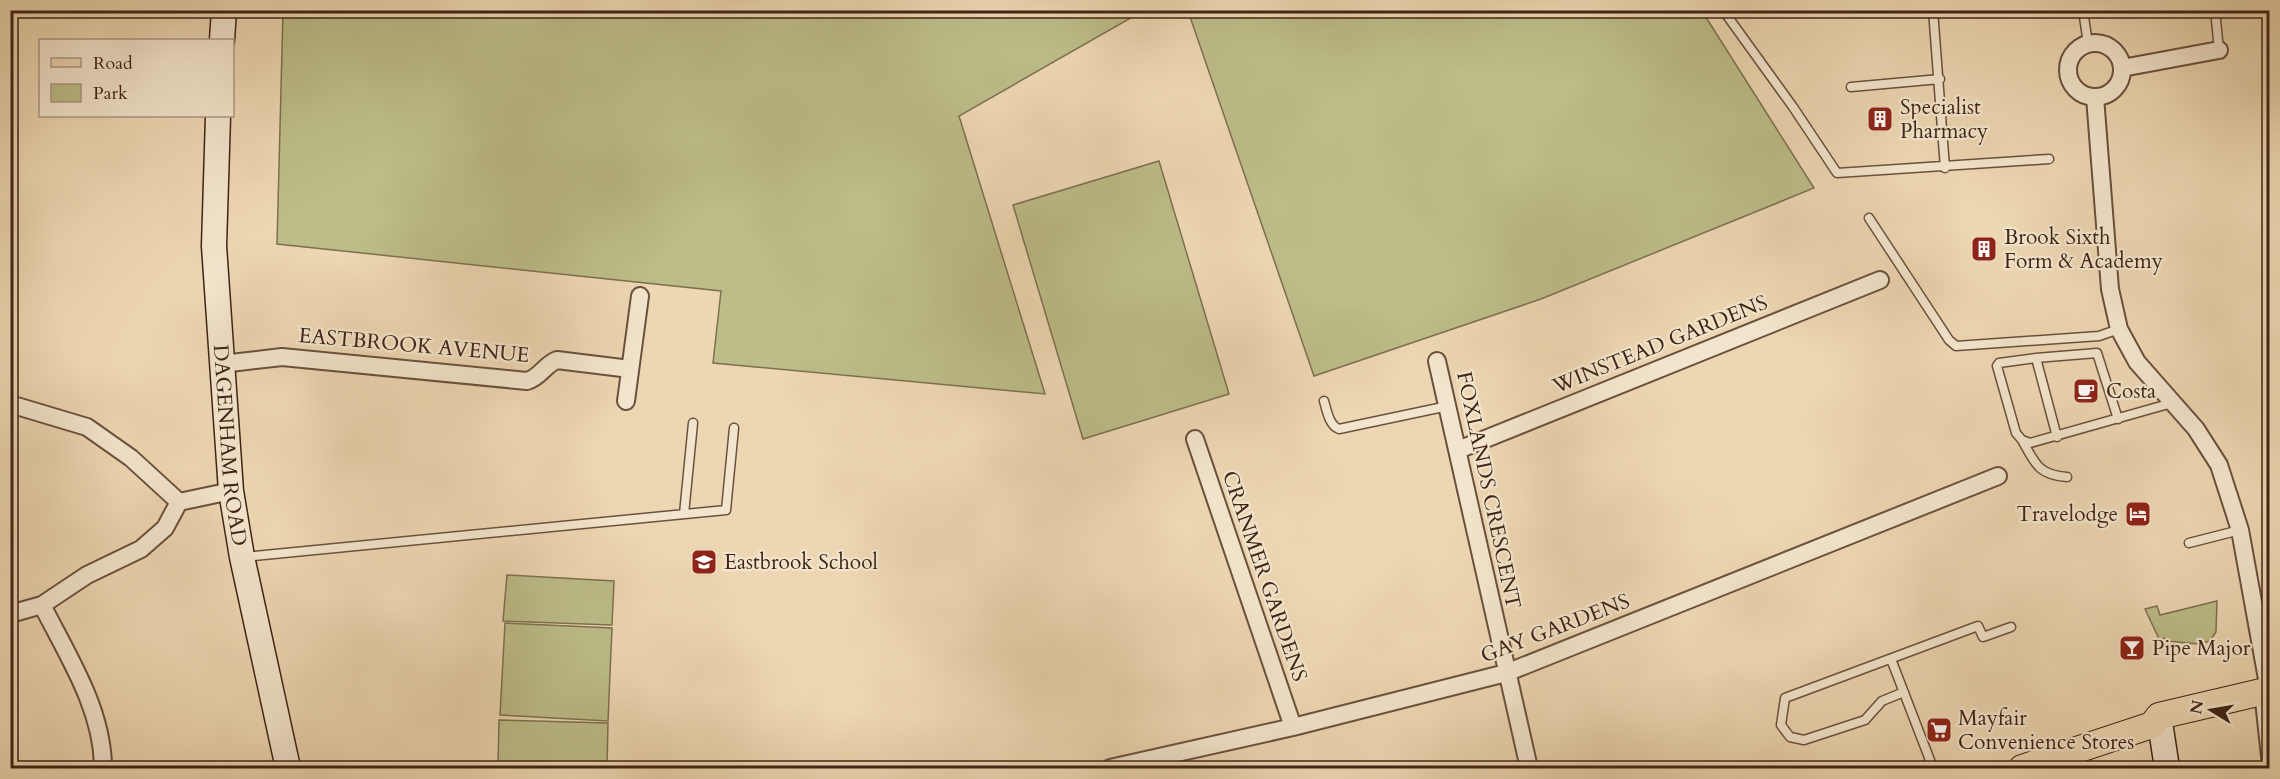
<svg xmlns="http://www.w3.org/2000/svg" width="2280" height="779" viewBox="0 0 2280 779" font-family="Cardo,serif">
<style>
.park{fill:#bcbd89;stroke:#7e7050;stroke-width:1.5}
.lines{fill:none;stroke-linecap:round;stroke-linejoin:round}
.lane-casing{stroke:#6a513e;stroke-width:11}
.street-casing{stroke:#6a513e;stroke-width:20}
.secondary-casing{stroke:#3f2417;stroke-width:27}
.primary-casing{stroke:#3f2417;stroke-width:28}
.lane{stroke:#f3e5cd;stroke-width:8}
.street{stroke:#f3e5cd;stroke-width:16}
.secondary{stroke:#f3e5cd;stroke-width:24}
.primary{stroke:#edd7b2;stroke-width:26}
.labels{text-anchor:middle;stroke-width:4.5;stroke-linejoin:round;paint-order:stroke}
.poi-label{font-size:21px;fill:#3f2417;stroke:#f3e5cd;text-anchor:start}
.street-label{font-size:21px;fill:#3f2417;stroke:#f3e5cd}
</style>
<rect width="100%" height="100%" fill="#edd7b2"/>
<filter id="stains"><feTurbulence type="fractalNoise" baseFrequency=".00333" numOctaves="4"/><feColorMatrix values="0 0 0 0 .2 0 0 0 0 .09 0 0 0 0 .02 0 0 0 .5 -.17"/></filter>
<radialGradient id="worn" r=".72"><stop offset=".6" stop-color="#630" stop-opacity="0"/><stop offset="1" stop-color="#630" stop-opacity=".3"/></radialGradient>
<!-- park -->
<path class="park" d="M283,11v-1l860,1 -184,105 86,278 -332,-31 8,-72 -444,-47z
M1188,11h514l112,177 -273,111 -227,77z
M1159,161l70,233 -146,45 -70,-234z
M507,575l107,6 -2,44 -109,-4z
M2217,601l-1,31 -6,9 -12,3 -32,-3 -1,-3 -5,3 -15,-32 12,-3 3,9z
M505,623l107,5 -4,93 -108,-6z
M499,720l109,3 -1,45 -109,-4z"/>
<g class="lines">
<!-- lane casing -->
<g class="lane-casing">
<path id="lane" d="M1723,10l70,97 44,66 212,-14
M1933,10l12,158
M2083,10l5,34
M2215,10l4,40
M1851,87l89,-8
M1869,218l80,122 7,6 143,-10 20,-7
M2036,358l-37,5 -2,3 19,67 6,7 8,3 142,-40
M1324,401c3,10 5,24 15,28l109,-23
M2057,437l-21,-79 61,-5 21,66
M2022,440c13,23 16,35 45,37
M684,514l9,-91
M2189,543l51,-13
M243,557l483,-47 8,-82
M1891,659l42,109
M1904,692l-22,9 -17,19 -61,20 -14,-3 -9,-12 4,-27 193,-72 5,11 28,-10"/>
</g>
<!-- street casing -->
<g class="street-casing">
<path id="street" d="M2068 70a27 27 0 1 1 54 0a27 27 0 1 1-54 0Z
M2122,68l97,-18
M2095,97l15,192 9,40 18,33 59,67 23,36 21,65 29,160
M1437,361l92,407
M222,364l60,-7 245,24c14,-4 17,-16 30,-21l73,9
M626,401l14,-105
M10,404l77,23 44,31 48,44
M1195,439l98,288
M1458,450l422,-170
M42,605c26,51 61,105 61,163
M10,614l32,-9 45,-30 54,-26 24,-21 14,-26 52,-11
M2263,691l7,66
M1110,768l183,-41 213,-54 492,-197"/>
</g>
<!-- secondary casing -->
<g class="secondary-casing">
<g id="secondary">
<path d="M222,40l2,-30"/>
<path id="s1" d="M218,116l-4,130 17,245 11,66 46,211"/>
<path d="M2159,716l8,52"/>
</g>
</g>
<!-- primary casing -->
<g class="primary-casing">
<path id="primary" d="M2022,768l130,-43 7,-9 111,-26"/>
</g>
<!-- lane -->
<use href="#lane" class="lane"/>
<!-- street -->
<use href="#street" class="street"/>
<!-- secondary -->
<use href="#secondary" class="secondary"/>
<!-- primary -->
<use href="#primary" class="primary"/>
</g>
<!-- icons -->
<defs>
<g id="building-square" transform="scale(1.35)"><rect x="-9" y="-9" width="18" height="18" rx="4" fill="#8f2418" stroke="#f3e5cd"/><path d="M-4-6H4V6H1V3H-1V6H-4ZM-2.5-4.3h1.7v1.8h-1.7ZM.8-4.3h1.7v1.8H.8ZM-2.5-1h1.7V.8h-1.7ZM.8-1h1.7V.8H.8Z" fill="#fff"/></g>
<g id="cafe-square" transform="scale(1.35)"><rect x="-9" y="-9" width="18" height="18" rx="4" fill="#8f2418" stroke="#f3e5cd"/><path d="M-5.5-4.5H6V0H3Q3 3.5 0 3.5H-2.5Q-5.5 3.5-5.5 0ZM3-3.2v2h1.7v-2ZM-6 4.5H4V6H-6Z" fill="#fff"/></g>
<g id="hotel-square" transform="scale(1.35)"><rect x="-9" y="-9" width="18" height="18" rx="4" fill="#8f2418" stroke="#f3e5cd"/><path d="M-6-4.5h1.5V1H6V5H4.5V3h-9V5H-6ZM-4 0a1.8 1.8 0 1 1 3.6 0ZM.5 0V-2.5h3Q6-2.5 6 0Z" fill="#fff"/></g>
<g id="school-square" transform="scale(1.35)"><rect x="-9" y="-9" width="18" height="18" rx="4" fill="#8f2418" stroke="#f3e5cd"/><path d="M0-5L7-2L0 1L-7-2ZM-4 1L0 2.5L4 1V4Q0 6-4 4Z" fill="#fff"/></g>
<g id="bar-square" transform="scale(1.35)"><rect x="-9" y="-9" width="18" height="18" rx="4" fill="#8f2418" stroke="#f3e5cd"/><path d="M-6-5H6L.8 .8V4.5H3.5V6h-7V4.5H-.8V.8Z" fill="#fff"/></g>
<g id="supermarket-square" transform="scale(1.35)"><rect x="-9" y="-9" width="18" height="18" rx="4" fill="#8f2418" stroke="#f3e5cd"/><path d="M-6-5.5h2.5l.6 2H6L4.5 2H-2.5L-4.4-4H-6ZM-1.5 3.2a1.3 1.3 0 1 0 .1 0ZM3 3.2a1.3 1.3 0 1 0 .1 0Z" fill="#fff"/></g>
</defs>
<g fill-rule="evenodd">
<use href="#building-square" x="1880" y="119"/>
<use href="#building-square" x="1984" y="249"/>
<use href="#cafe-square" x="2086" y="391"/>
<use href="#hotel-square" x="2138" y="514"/>
<use href="#school-square" x="704" y="562"/>
<use href="#bar-square" x="2132" y="648"/>
<use href="#supermarket-square" x="1939" y="730"/>
</g>
<g class="labels">
<!-- poi labels -->
<g class="poi-label">
<text x="1900" y="114">Specialist<tspan x="1900" dy="24">Pharmacy</tspan></text>
<text x="2004" y="244">Brook Sixth<tspan x="2004" dy="24">Form &amp; Academy</tspan></text>
<text x="2106" y="398">Costa</text>
<text x="2118" y="521" text-anchor="end">Travelodge</text>
<text x="724" y="569">Eastbrook School</text>
<text x="2152" y="655">Pipe Major</text>
<text x="1958" y="725">Mayfair<tspan x="1958" dy="24">Convenience Stores</tspan></text>
</g>
<!-- street labels -->
<g class="street-label">
<text transform="translate(1660 344) rotate(-22)" y="7">WINSTEAD GARDENS</text>
<text transform="translate(414 345) rotate(5)" y="7">EASTBROOK AVENUE</text>
<text dy="7" stroke="none"><textPath href="#s1" startOffset="330">DAGENHAM ROAD</textPath></text>
<text transform="translate(1489 490) rotate(78)" y="7">FOXLANDS CRESCENT</text>
<text transform="translate(1265 576) rotate(71)" y="7">CRANMER GARDENS</text>
<text transform="translate(1555 628) rotate(-21)" y="7">GAY GARDENS</text>
</g>
</g>
<!-- margin -->
<rect width="2280" height="779" fill="none" stroke="#edd7b2" stroke-width="36"/>
<rect x="12" y="12" width="2256" height="755" fill="none" stroke="#3f2417" stroke-width="3"/>
<rect x="18" y="18" width="2244" height="743" fill="none" stroke="#3f2417" stroke-width="1.5"/>
<!-- legend -->
<rect x="39" y="39" width="195" height="78" fill="#f3e5cd" stroke="#ab9884" stroke-width="1.5"/>
<rect x="51" y="58" width="30" height="9" fill="#edd7b2" stroke="#ab9884" stroke-width="1.5"/>
<text x="93" y="69" font-size="18" fill="#3f2417">Road</text>
<rect x="51" y="84" width="30" height="18" fill="#bcbd89" stroke="#ab9884" stroke-width="1.5"/>
<text x="93" y="99" font-size="18" fill="#3f2417">Park</text>
<!-- north arrow -->
<g transform="translate(2211 710) rotate(281)" stroke="#f3e5cd" stroke-width="4.5" paint-order="stroke">
<path d="M0-4.5L10 22L0 15L-10 22Z" fill="#3f2417"/>
<text y="-9" font-size="16" font-weight="bold" text-anchor="middle" fill="#3f2417">N</text>
</g>
<rect width="100%" height="100%" filter="url(#stains)"/>
<rect width="100%" height="100%" fill="url(#worn)"/>
</svg>
